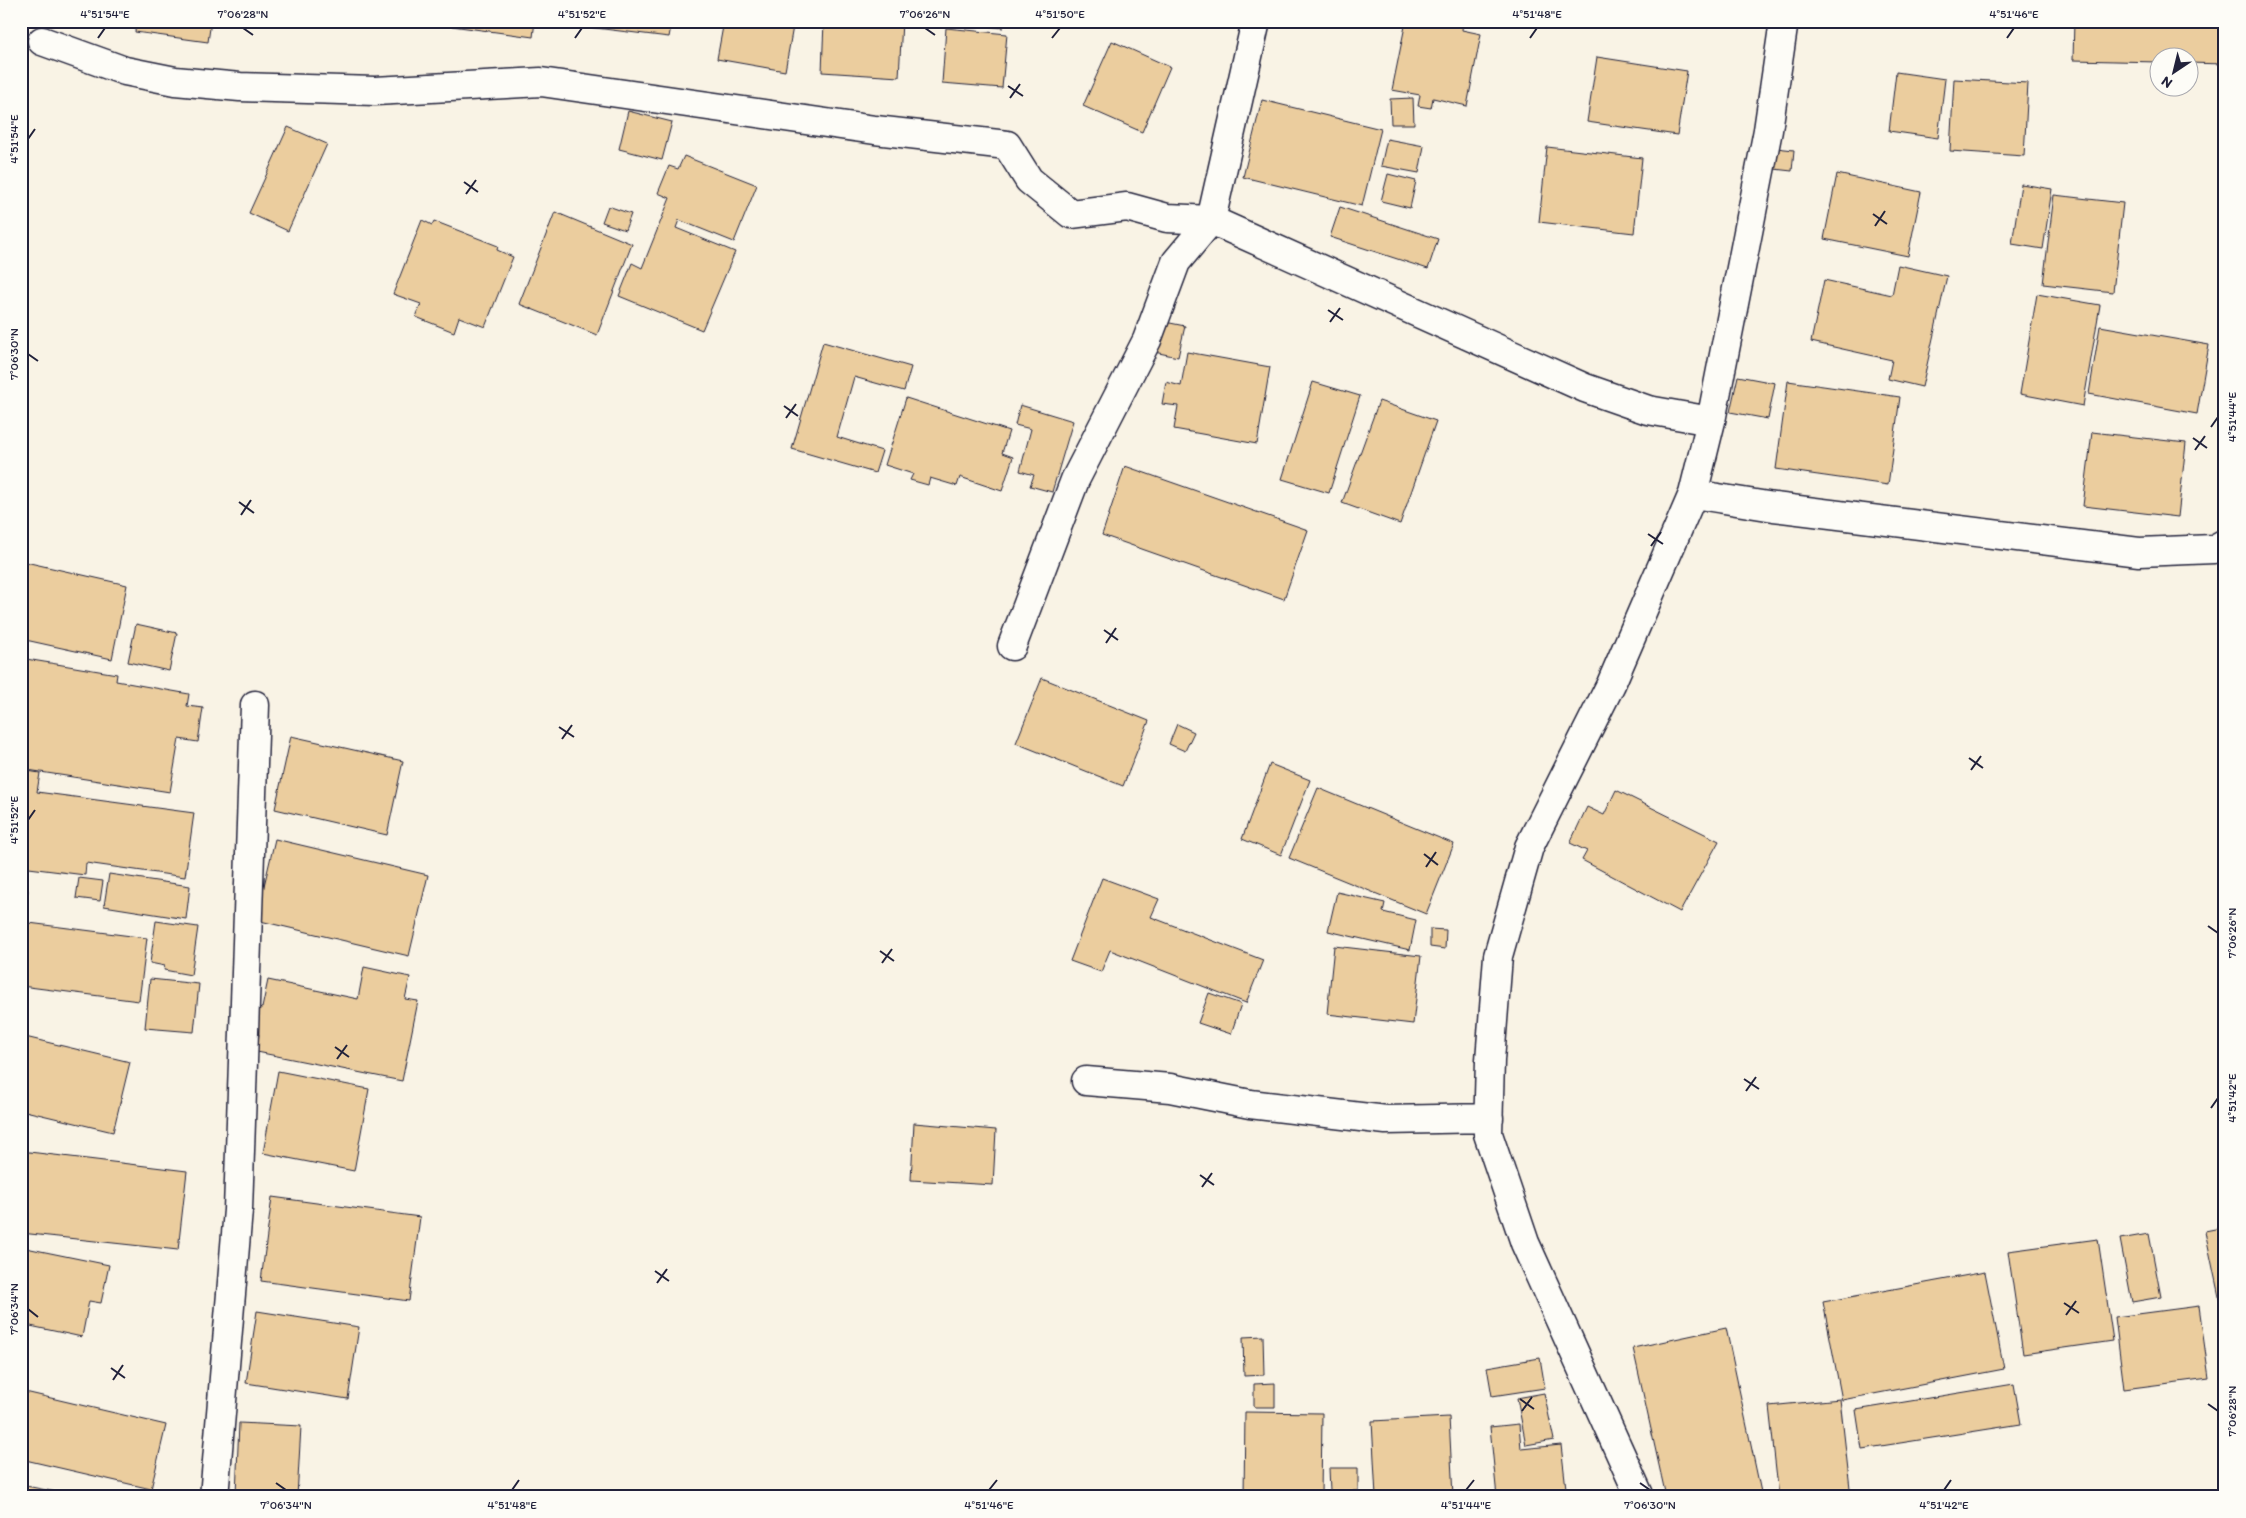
<svg xmlns="http://www.w3.org/2000/svg" width="2246" height="1518" viewBox="0 0 2246 1518" font-family="Itim,sans-serif">
<style>
.building{fill:#ebcd9e;stroke:#22223b}
.lines{fill:none;stroke-linecap:round;stroke-linejoin:round}
.minor-casing{stroke:#22223b;stroke-width:31}
.minor{stroke:#fdfcf7;stroke-width:28}
.ticks{fill:none;stroke:#22223b;stroke-width:2}
.neatline{fill:none;stroke:#22223b;stroke-width:2}
.ticks-label{font-size:12px;text-anchor:middle;fill:#22223b}
</style>
<rect width="100%" height="100%" fill="#f9f3e5"/>
<filter id="ink" filterUnits="userSpaceOnUse"><feTurbulence type="fractalNoise" baseFrequency=".02" numOctaves="2"/><feDisplacementMap in="SourceGraphic" scale="10" xChannelSelector="R" yChannelSelector="G"/><feConvolveMatrix kernelMatrix="1 2 1 2 8 2 1 2 1" color-interpolation-filters="sRGB"/></filter>
<g filter="url(#ink)">
<!-- building -->
<path class="building" d="M136,21h75l-3,21 -73,-10z
M453,21h82l-2,16 -81,-11z
M572,21h100l-3,16 -98,-12z
M724,21h70l-9,50 -68,-12z
M824,21h78l-3,56 -77,-5z
M942,21h62l-1,7z
M1406,21h57l-1,9 19,4 -14,72 -34,-8 -2,10 -13,-2 2,-11 -28,-5z
M2074,21h151v43l-37,-1v-5h-30v4l-85,-2z
M946,28l61,6 -5,54 -60,-5z
M1112,41l58,26 -28,65 -59,-26z
M1597,57l90,14 -10,64 -90,-13z
M1896,72l49,7 -7,59 -49,-7z
M1954,79l74,4 -4,73 -74,-5z
M1413,98l1,26h-23l-1,-25z
M1262,100l119,29 -19,77 -119,-29z
M628,111l44,11 -10,38 -43,-11z
M288,127l39,17 -39,87 -39,-18z
M1387,139l37,7 -5,27 -38,-7z
M1547,147l95,11 -8,75 -95,-11z
M1776,148l18,2 -2,21 -18,-2z
M684,156l73,29 -23,57 -55,-22 -3,8 59,24 -33,78 -83,-34 13,-33 10,5 28,-70 -12,-5 11,-27 9,3z
M1388,174l28,7 -6,27 -29,-7z
M1837,174l84,18 -13,64 -84,-17z
M2021,184l31,5 -9,60 -31,-5z
M2054,195l69,8 -10,89 -70,-8z
M608,206l23,8 -6,16 -23,-8z
M1340,207l98,32 -10,30 -98,-32z
M555,212l77,32 -35,91 -78,-31z
M422,220l10,5 2,-4 64,25 -1,4 16,7 -28,70 -26,-10 -5,15 -38,-15 5,-13 -28,-10z
M1898,265l49,11 -25,111 -34,-8 4,-19 -81,-18 13,-62 68,15z
M2037,294l63,11 -17,101 -63,-12z
M1160,321l25,5 -7,31 -24,-5z
M2100,326l109,19 -12,69 -108,-20z
M823,342l88,25 -7,24 -50,-14 -17,60 45,14 -7,22 -83,-24z
M1187,352l83,15 -13,77 -83,-15 4,-23 -16,-2 4,-22 15,4z
M1738,376l37,7 -7,36 -38,-7z
M1788,381l112,16 -12,88 -112,-16z
M1313,382l47,14 -31,97 -47,-14z
M906,398l103,33 -7,22 11,4 -11,34 -42,-14 -3,9 -27,-8 -2,7 -18,-5 3,-6 -28,-9z
M1379,401l57,20 -36,103 -58,-21z
M1020,405l53,16 -21,71 -22,-6 4,-11 -14,-4 11,-42 -16,-4z
M2092,432l94,11 -8,74 -95,-11z
M1125,466l183,64 -24,69 -182,-64z
M21,561l106,24 -15,74 -91,-20z
M136,624l41,9 -8,38 -41,-9z
M26,659l91,15 -1,7 73,13 -2,12 16,2 -5,34 -19,-3 -9,53 -149,-23v-83z
M1042,678l107,43 -26,65 -107,-43z
M1177,724l17,8 -9,19 -16,-7z
M291,736l112,25 -16,74 -112,-26z
M1270,764l40,16 -29,75 -39,-16z
M21,770l19,3 -3,19 157,21 -9,64 -99,-14 -1,12 -64,-8z
M1318,788l136,56 -28,70 -137,-56z
M1616,790l103,51 -39,71 -98,-52 5,-9 -17,-8 17,-36 17,8z
M275,839l153,36 -19,81 -153,-36z
M109,874l81,12 -4,33 -82,-13z
M79,878l24,3 -3,20 -24,-3z
M1102,878l57,21 -8,18 112,43 -17,43 -136,-53 -9,22 -31,-11z
M21,890h7l-3,21h-4z
M1337,892l48,11 -2,9 33,8 -6,30 -82,-19z
M156,921l42,6 -7,48 -27,-5 1,-4 -15,-3z
M21,922l126,16 -8,63 -118,-15z
M1430,929l16,1 -1,19 -15,-2z
M1334,946l87,10 -8,68 -86,-10z
M364,967l46,10 -5,22 13,2 -16,80 -145,-29 2,-18 -24,-5 5,-26 22,5 6,-28 90,19z
M150,979l49,5 -5,48 -49,-4z
M1209,993l32,11 -10,30 -33,-11z
M21,1036l109,26 -17,70 -92,-22z
M278,1071l91,18 -15,82 -91,-18z
M914,1123l82,7 -3,55 -82,-5z
M21,1151l166,20 -9,79 -157,-17z
M272,1197l148,20 -11,84 -148,-20z
M2225,1227v98l-20,-94z
M2149,1234l12,63 -29,5 -12,-63z
M2098,1239l15,102 -90,13 -15,-103z
M21,1247l88,18 -8,38 -12,-2 -7,36 -61,-13z
M1985,1272l19,97 -162,31 -19,-98z
M2199,1306l10,72 -85,11 -9,-72z
M257,1311l102,16 -11,72 -102,-16z
M1726,1328l36,169h-96l-33,-149z
M1263,1336l1,39 -20,1 -1,-39z
M1540,1358l5,30 -53,8 -5,-29z
M1275,1383v24h-21v-23z
M2014,1384l7,40 -159,25 -6,-39z
M21,1391l145,34 -15,64 -130,-30z
M1544,1393l10,47 -28,5 -9,-47z
M1840,1399l11,98h-72l-10,-91z
M1245,1412l77,1 -1,84h-77z
M1449,1417l4,80h-77l-4,-76z
M239,1423l62,3 -4,71 -61,-3z
M1519,1424l2,25 40,-4 6,52h-70l-7,-70z
M1329,1468h29v23h-28z
M21,1485l61,12h-61z"/>
<g class="lines">
<!-- minor casing -->
<g class="minor-casing">
<path id="minor" d="M42,41l83,30 50,10 65,6 135,4 166,-9 334,48 132,15 22,35 42,34 56,-7 40,11 44,2 374,168 63,22 63,11
M1693,494l81,13 365,45 75,-3 11,-6
M1012,646l63,-166 72,-140 29,-78 35,-42 45,-199
M1086,1081l84,7 80,16 136,16 103,-2
M214,1497l24,-287 17,-505
M1640,1497l-115,-254 -37,-109 2,-74 8,-104 31,-109 82,-163 82,-190 18,-73 57,-291 16,-109"/>
</g>
<!-- minor -->
<use href="#minor" class="minor"/>
</g>
</g>
<!-- ticks -->
<path class="ticks" d="M243,28l10,7M925,28l10,7M98,38l7,-10M575,38l7,-10M1052,38l8,-10M1530,38l7,-10M2007,38l7,-10M1008,86l15,10M1010,98l10,-14M28,139l7,-10M464,182l14,10M466,194l10,-14M1873,214l14,10M1875,226l10,-15M1328,310l15,10M1330,322l10,-14M28,354l10,7M784,406l14,10M786,418l10,-14M2211,427l7,-10M2193,438l14,10M2195,450l10,-14M239,502l15,11M241,515l10,-15M1648,534l15,10M1651,546l10,-14M1104,630l14,10M1106,643l10,-15M559,727l15,10M562,739l10,-14M1969,758l14,10M1971,770l10,-14M28,820l7,-10M1424,854l14,11M1426,867l10,-15M2208,926l10,7M880,951l14,10M882,963l10,-14M335,1047l14,10M337,1059l10,-14M1744,1079l15,10M1746,1091l10,-14M2211,1108l7,-10M1200,1175l14,10M1202,1187l10,-14M655,1271l14,10M657,1283l10,-14M2064,1303l15,10M28,1309l10,8M2066,1315l10,-14M111,1368l14,10M113,1380l10,-15M1520,1399l14,10M2208,1404l10,7M1522,1411l10,-14M276,1483l10,7M1640,1483l10,7M512,1490l7,-10M989,1490l8,-10M1466,1490l8,-10M1944,1490l7,-10"/>
<!-- margin -->
<rect width="2246" height="1518" fill="none" stroke="#fdfcf7" stroke-width="55"/>
<!-- north arrow -->
<g transform="translate(2174 72) rotate(215)"><circle r="24" fill="#fdfcf7" stroke="#a5a5ac"/>
<path d="M0-4L9 19L0 12L-9 19Z" fill="#22223b"/>
<text y="-8" font-size="14" font-weight="bold" text-anchor="middle" fill="#22223b">N</text>
</g>
<rect x="28" y="28" width="2190" height="1462" class="neatline"/>
<g class="ticks-label">
<text x="105" y="18">4°51'54"E</text>
<text x="243" y="18">7°06'28"N</text>
<text x="582" y="18">4°51'52"E</text>
<text x="925" y="18">7°06'26"N</text>
<text x="1060" y="18">4°51'50"E</text>
<text x="1537" y="18">4°51'48"E</text>
<text x="2014" y="18">4°51'46"E</text>
<text transform="translate(14 139) rotate(-90)" y="4">4°51'54"E</text>
<text transform="translate(14 354) rotate(-90)" y="4">7°06'30"N</text>
<text transform="translate(2232 417) rotate(-90)" y="4">4°51'44"E</text>
<text transform="translate(14 820) rotate(-90)" y="4">4°51'52"E</text>
<text transform="translate(2232 933) rotate(-90)" y="4">7°06'26"N</text>
<text transform="translate(2232 1098) rotate(-90)" y="4">4°51'42"E</text>
<text transform="translate(14 1309) rotate(-90)" y="4">7°06'34"N</text>
<text transform="translate(2232 1411) rotate(-90)" y="4">7°06'28"N</text>
<text x="286" y="1509">7°06'34"N</text>
<text x="512" y="1509">4°51'48"E</text>
<text x="989" y="1509">4°51'46"E</text>
<text x="1466" y="1509">4°51'44"E</text>
<text x="1650" y="1509">7°06'30"N</text>
<text x="1944" y="1509">4°51'42"E</text>
</g>
</svg>
